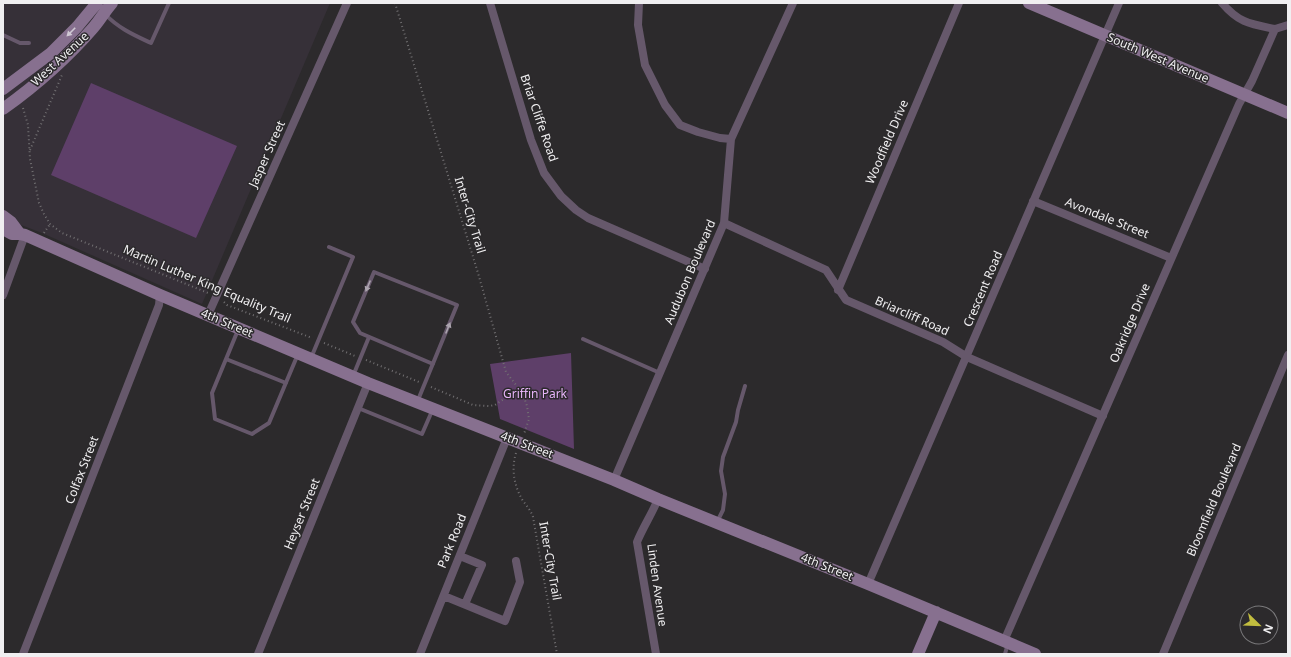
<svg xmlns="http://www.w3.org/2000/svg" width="1291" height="657" viewBox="0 0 1291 657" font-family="'Noto Sans',sans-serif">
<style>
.built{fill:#363038}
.green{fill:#5e3f69}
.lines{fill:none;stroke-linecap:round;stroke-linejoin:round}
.path{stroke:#727072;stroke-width:2;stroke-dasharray:1 3;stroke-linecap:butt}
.lane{stroke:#66586b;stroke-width:4}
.street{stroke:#66586b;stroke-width:8}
.secondary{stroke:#87708f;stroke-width:12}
.oneway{fill:#d0c9d4}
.oneway2{fill:#aba4ae}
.labels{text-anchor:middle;stroke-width:3;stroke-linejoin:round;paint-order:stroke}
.street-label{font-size:12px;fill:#f0eff1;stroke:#2c2a2c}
.park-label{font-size:12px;fill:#e7b4f9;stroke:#2c2a2c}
</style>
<rect width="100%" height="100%" fill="#2c2a2c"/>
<!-- built -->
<path class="built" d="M3,3h327l-128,301 -160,-71 -39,-15z"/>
<!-- green -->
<path class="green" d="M91,83l146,63 -41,92 -145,-63z
M571,353l3,96 -74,-30 -10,-55z"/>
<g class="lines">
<!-- path -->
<path class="path" d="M395,3l83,270 28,99 17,22 4,12 2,13 -5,15
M23,108l5,17 2,34 9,44 5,11 6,10 12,9 146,60
M30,150l32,-75
M44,233l6,-9
M224,302l3,3 85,33
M324,343l31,13
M366,360l53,22
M431,387l42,18 16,1 6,-1 12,-8 22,-4 16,1
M516,453c-5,16 -2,33 7,48 4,5 8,10 10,16l24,137"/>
<!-- lane -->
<path class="lane" d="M105,14c13,14 29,21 46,29l18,-40
M3,35l17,8h9
M238,330l-26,63 3,26 37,15 17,-11 29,-69
M583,339l77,34
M311,358l42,-101 -24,-10
M226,359l60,24
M353,376l16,-39
M418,400l39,-95 -83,-33 -21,50 7,11 73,31
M358,408l64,26 10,-23
M717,522l6,-12 2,-16 -4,-23 2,-14 13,-35 2,-12 7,-24
M1005,654l3,-11"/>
<!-- street -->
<path class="street" d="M490,3l41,137 13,33 17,23 15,14 12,8 117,51
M639,3l-1,22 7,40 20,40 15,20 18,7 22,6 11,1
M1222,3c17,20 28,21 53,26
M1033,201l138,57
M724,223l102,47 20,30 97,42 24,15 136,59
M838,290l121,-287
M3,295l22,-60
M208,315l139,-312
M614,480l110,-257 7,-84 62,-136
M460,556l22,9 -17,39
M868,584l251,-581
M444,596l61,25 15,-39 -4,-21
M1004,641l235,-537 13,-23 23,-52 13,-4
M23,654l136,-349 1,-10
M258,654l110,-271
M420,654l87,-216
M656,654l-19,-112c6,-15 15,-28 21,-43
M1163,654l125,-299"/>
<!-- secondary -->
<path class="secondary" d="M1029,3l259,110
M3,89l48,-36 26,-26 20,-24
M3,109c32,-23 65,-52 90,-81 7,-8 12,-17 19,-25
M3,216l8,6 9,12
M3,229l9,5h8l5,1 135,60 208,88 246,97 44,19 210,85 167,70
M918,654l18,-42"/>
</g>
<!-- one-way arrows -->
<defs><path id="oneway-solid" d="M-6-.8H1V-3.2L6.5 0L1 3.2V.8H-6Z"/></defs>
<use class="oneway" href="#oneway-solid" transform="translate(71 32) rotate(135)"/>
<g class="oneway2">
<use href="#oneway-solid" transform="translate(368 286) rotate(113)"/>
<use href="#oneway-solid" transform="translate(448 328) rotate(-68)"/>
</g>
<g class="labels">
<!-- street labels -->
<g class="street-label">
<text transform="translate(1158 58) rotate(23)" y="4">South West Avenue</text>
<text transform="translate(60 59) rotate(-43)" y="4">West Avenue</text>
<text transform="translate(539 118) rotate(71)" y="4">Briar Cliffe Road</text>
<text transform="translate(887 142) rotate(-67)" y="4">Woodfield Drive</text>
<text transform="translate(267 154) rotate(-66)" y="4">Jasper Street</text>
<text transform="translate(470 215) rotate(73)" y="4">Inter-City Trail</text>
<text transform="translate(1107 218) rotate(22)" y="4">Avondale Street</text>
<text transform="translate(690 272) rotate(-67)" y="4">Audubon Boulevard</text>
<text transform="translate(207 284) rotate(23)" y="4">Martin Luther King Equality Trail</text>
<text transform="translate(983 289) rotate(-67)" y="4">Crescent Road</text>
<text transform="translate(912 316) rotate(24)" y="4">Briarcliff Road</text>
<text transform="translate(227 323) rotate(23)" y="4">4th Street</text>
<text transform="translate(1130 323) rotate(-67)" y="4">Oakridge Drive</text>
<text transform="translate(527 445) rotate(21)" y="4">4th Street</text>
<text transform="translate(82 470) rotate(-69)" y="4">Colfax Street</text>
<text transform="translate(1214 500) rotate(-67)" y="4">Bloomfield Boulevard</text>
<text transform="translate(302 514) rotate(-68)" y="4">Heyser Street</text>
<text transform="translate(452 541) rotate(-68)" y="4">Park Road</text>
<text transform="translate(550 561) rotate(80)" y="4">Inter-City Trail</text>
<text transform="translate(827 567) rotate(22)" y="4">4th Street</text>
<text transform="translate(657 585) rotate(82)" y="4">Linden Avenue</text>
</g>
<!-- park labels -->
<g class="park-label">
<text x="535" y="398">Griffin Park</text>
</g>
</g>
<!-- border -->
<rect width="1291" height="657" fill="none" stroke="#f0eff1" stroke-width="8"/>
<!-- north arrow -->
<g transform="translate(1259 625) rotate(113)"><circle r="19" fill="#2c2a2c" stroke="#7a797b"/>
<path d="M0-3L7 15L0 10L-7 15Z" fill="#c2bd3f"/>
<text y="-6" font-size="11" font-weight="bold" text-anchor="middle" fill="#f0eff1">N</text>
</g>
</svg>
